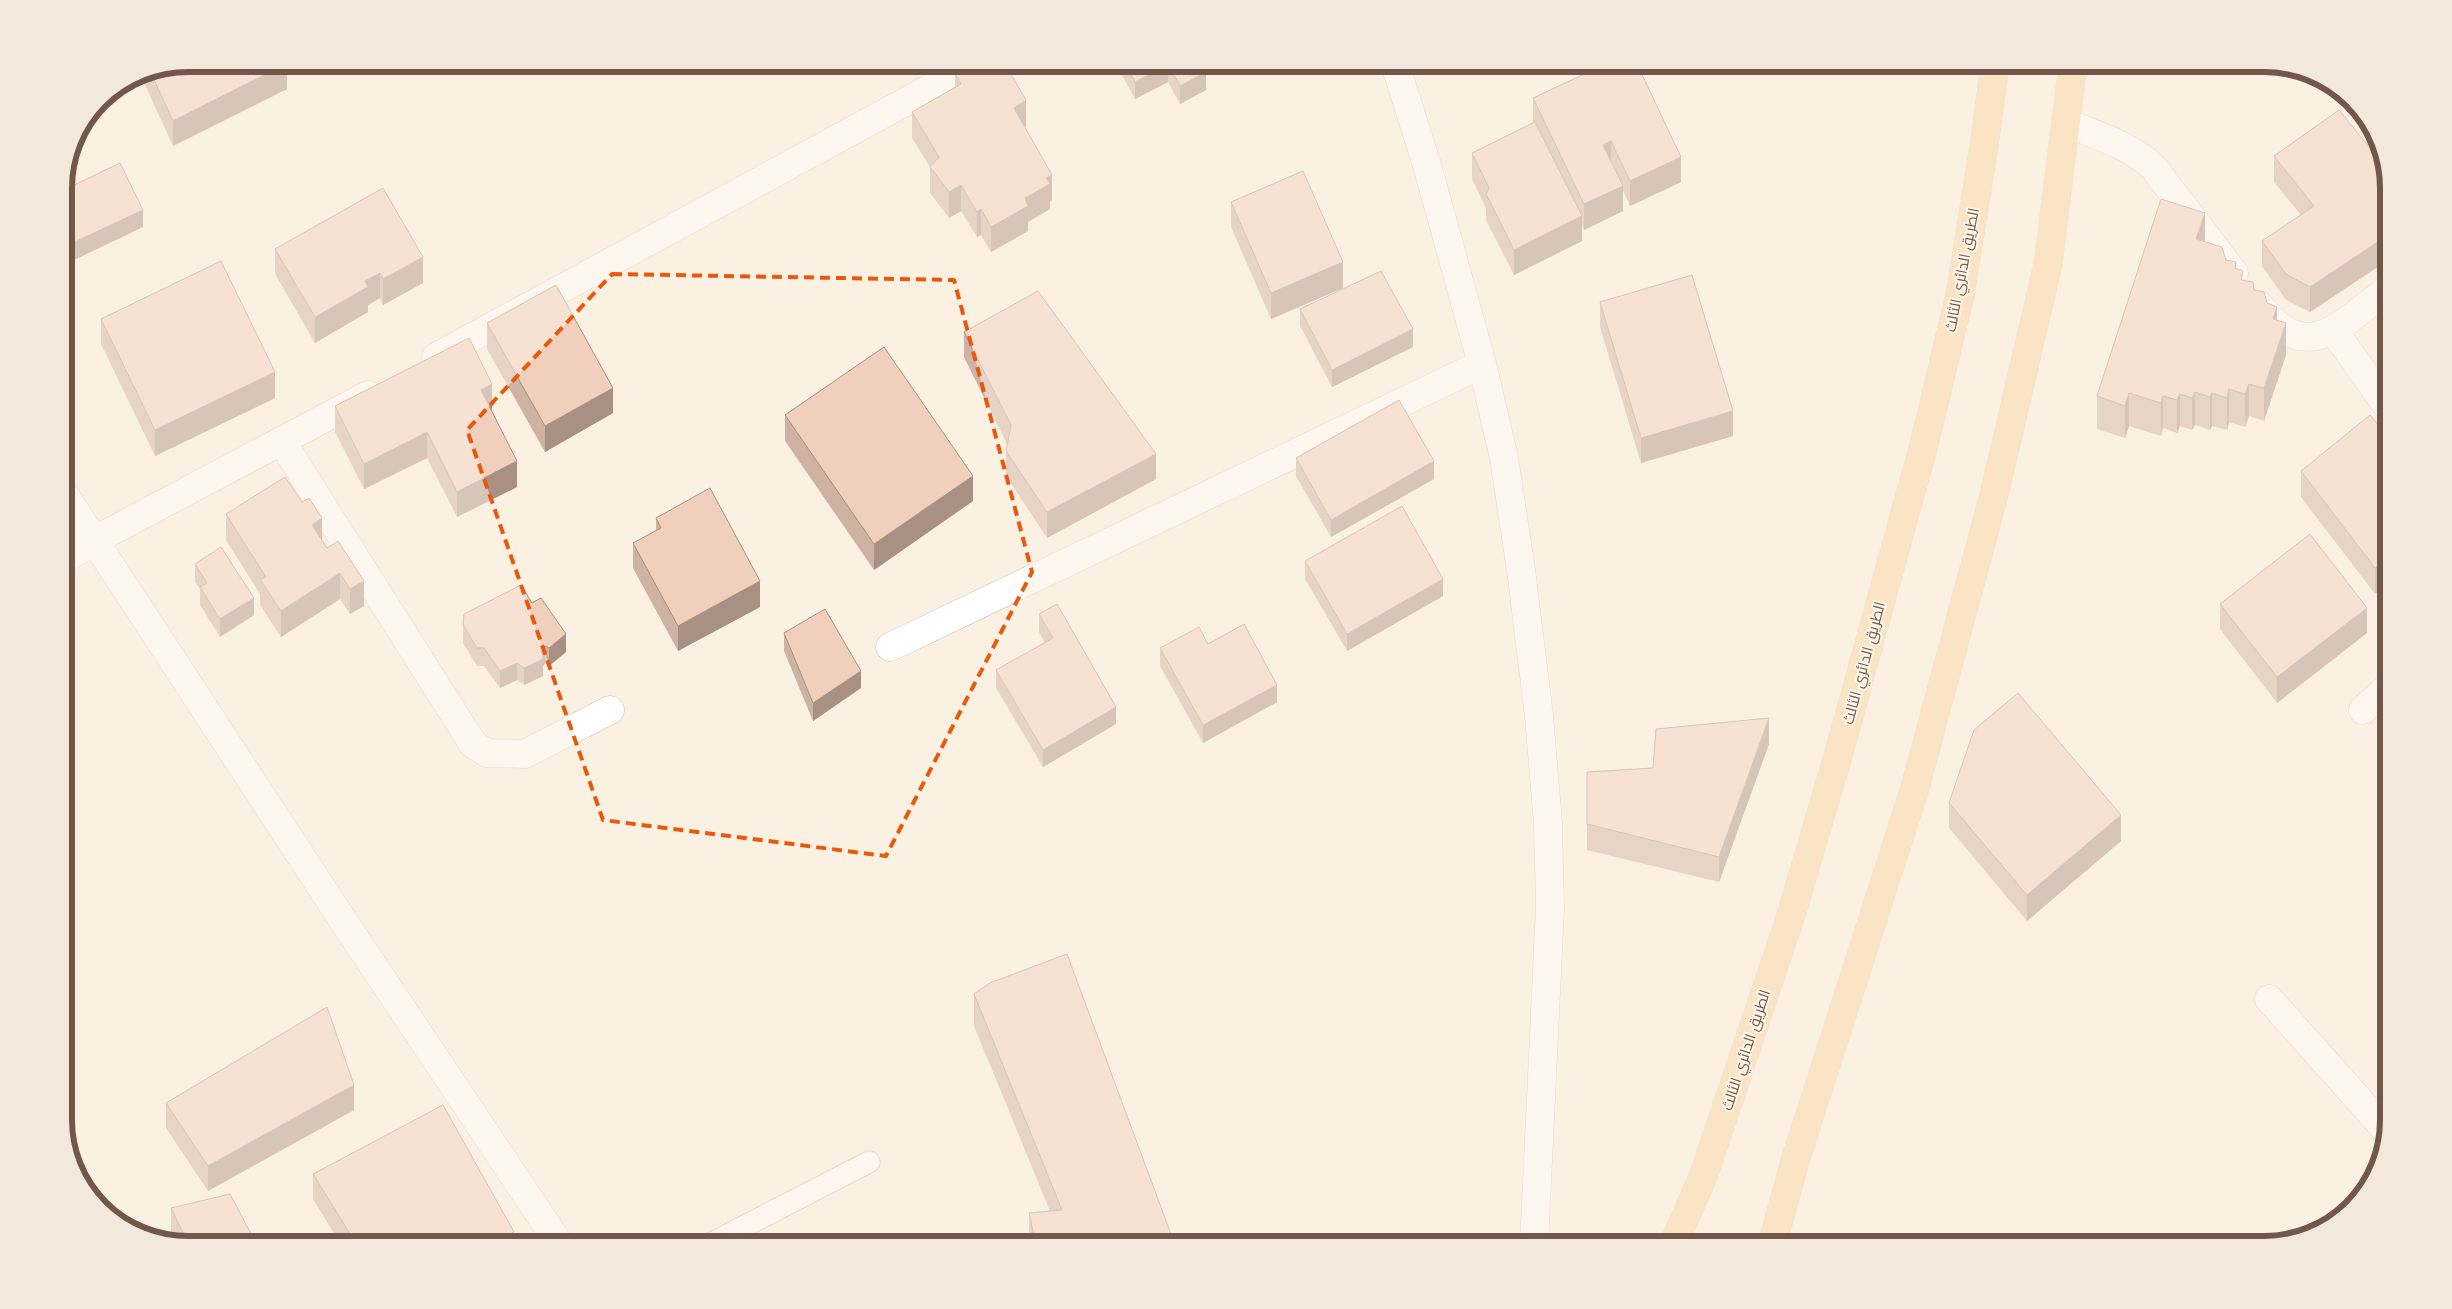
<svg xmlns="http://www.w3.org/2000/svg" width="2452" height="1309" viewBox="0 0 2452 1309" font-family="'DM Sans',Cairo,sans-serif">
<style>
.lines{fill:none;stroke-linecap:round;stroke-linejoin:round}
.service-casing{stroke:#cebbad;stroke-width:23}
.minor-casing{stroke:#cebbad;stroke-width:29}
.primary-casing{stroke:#d8d0cc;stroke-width:29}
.service{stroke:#fff;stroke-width:21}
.minor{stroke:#fff;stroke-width:28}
.primary{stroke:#f8d49e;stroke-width:28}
.wall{fill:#ceb2a2}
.shaded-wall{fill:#a89184}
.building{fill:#f0cfbc;stroke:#a89184}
.marked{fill:none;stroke:#e8590c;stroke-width:4;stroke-dasharray:10 6;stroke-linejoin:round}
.labels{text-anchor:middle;stroke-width:4;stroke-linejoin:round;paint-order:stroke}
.street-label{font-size:15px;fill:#72574a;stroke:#fef5e9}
.rim{fill:none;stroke:#72574a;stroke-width:6}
</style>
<rect width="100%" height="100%" fill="#fbf1e3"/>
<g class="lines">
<!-- service casing -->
<g class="service-casing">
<path id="service" d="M708,1245l161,-83"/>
</g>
<!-- minor casing -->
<g class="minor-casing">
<path id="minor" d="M1395,64l32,101 55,199 22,94 17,112 18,146 9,107 2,85 -16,337
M2067,123c31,13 63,22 87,45l80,105
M2259,305c48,63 82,19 129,-16
M2333,330l55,77
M436,357l539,-293
M282,442l191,302 14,9 38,1 85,-44
M64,494l280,428 216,323
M64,559l29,-18 275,-146
M890,647l592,-283
M2363,710l25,-23
M2269,999l117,131"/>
</g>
<!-- primary casing -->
<g class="primary-casing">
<path id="primary" d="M1673,1245l30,-68 88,-262 47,-159 85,-308 37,-153 24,-149 11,-82
M1772,1245l23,-84 119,-370 80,-296 54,-231 25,-200"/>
</g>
<!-- service -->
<use href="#service" class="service"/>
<!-- minor -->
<use href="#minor" class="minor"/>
<!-- primary -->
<use href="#primary" class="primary"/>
</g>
<!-- wall -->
<path class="wall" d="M189,64h98v25l-114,57 -33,-72 1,-1z
M1116,64h85l5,26 -26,14 -12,-22 -33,17z
M1606,64l75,118 -51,24 -7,-15v20l-39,19 -2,-4v15l-68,34 -28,-55v-12l-14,-29v-26l61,-30v-25z
M955,73l71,53 -1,1 27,73 -2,1v8l-22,13v9l-37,21 -10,-17 -4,2 -16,-26 -12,7 -19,-25v-26l-18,-29v-26l43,-24z
M2274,156l114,25v79l-78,52 -24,-12 -24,-34v-25l39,-26 -27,-33z
M1231,202l112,86 -72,31 -40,-92z
M2205,242l21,18 10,8 7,12 11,10 13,13 10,17 9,35 -22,66 -15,-5 -4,11 -16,-5 -2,8 -15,-4 -2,4 -15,-5 -3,5 -12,-4 -3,7 -14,-5 -2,8 -32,-10 -4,12 -28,-9v-33z
M275,249l148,34 -40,22 -3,-7 -12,7v7l-53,31 -40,-69z
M1600,302l133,134 -92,27 -41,-136z
M1300,309l113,38 -81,40 -32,-61z
M101,319l174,79 -120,58 -54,-112z
M487,323l126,90 -68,39 -58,-103z
M964,332l192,147 -109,59 -41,-62v-25l1,-7 -43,-87z
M335,406l157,3h-1l26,78 -60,30 -30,-59 -63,31 -29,-57z
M785,415l188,86 -99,69 -89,-129z
M2388,437l-13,157 -74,-97v-26z
M1296,458l138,21 -103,58 -35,-61z
M226,514l96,27 42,65 -14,8 -10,-15 -59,38 -21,-32v-11l-34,-54z
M656,518l104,89 -82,44 -45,-83v-25l23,-13z
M1305,561l138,35 -96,55 -42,-72z
M195,564l59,51 -34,22 -20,-32v-16l-5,-7z
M2220,604l147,29 -90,70 -57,-74z
M464,614l102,38 -17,14 -4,-3 -2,3v10l-19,9 -7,-5 -17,8 -16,-22h-7l-14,-23v-18z
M1039,614l77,110 -73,43 -47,-79v-18l49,-27 -6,-11z
M784,633l77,55 -48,33 -29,-70z
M1208,644l69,58 -74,41 -43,-77v-18z
M1769,744l-50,138 -132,-32v-78l66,-4z
M1949,803l172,38 -94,80 -78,-93z
M974,994l201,251h-146v-32l21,-2 -76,-185z
M166,1103l188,7 -146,81 -42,-63z
M313,1174l201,71h-173l-28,-46z
M171,1208l18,37 -14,-3 -4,-8z"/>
<!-- shaded-wall -->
<path class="shaded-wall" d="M286,64h1v25l-114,57v-25z
M1168,64v18l-33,17v-17z
M1206,72v18l-26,14v-18z
M1026,100v26l-12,7v-25z
M1611,141v26l-8,-22z
M1681,157v25l-51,24v-25z
M1052,175v25l-2,1v8l-22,13v9l-37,21v-25l34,-29 21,-20z
M961,185v26l-12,7v-26z
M1623,186v25l-39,19v-26z
M981,209v26l-4,2v-25z
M143,210v17l-79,38v-18z
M2205,213v32l-9,-6z
M1582,216v25l-68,34v-25z
M2388,235v25l-78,52v-25z
M423,257v26l-40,22v-26z
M1343,262v26l-72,31v-26z
M380,273v25l-12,7v7l-53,31v-26l50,-36z
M2277,307v32l-4,-20z
M2286,323v32l-22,66v-33z
M1413,329v18l-81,40v-17z
M275,372v26l-120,58v-26z
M492,384v25l-11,6v-25z
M2249,384v32l-4,11v-33z
M613,388v25l-68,39v-26z
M2229,389v33l-2,8v-32z
M2195,392v33l-3,5v-32z
M2129,393v33l-4,12v-32z
M2212,393v33l-2,4v-33z
M2180,394v32l-3,7v-33z
M2163,396v32l-2,8v-33z
M1733,411v25l-92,27v-25z
M427,432v26l-63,31v-25z
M1156,454v25l-109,59v-26z
M517,461v26l-60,30v-25z
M1434,461v18l-103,58v-17z
M973,476v25l-99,69v-26z
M322,518v26l-10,-19z
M2388,558v25l-13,11v-26z
M340,573v26l-59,38v-26z
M1443,579v17l-96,55v-17z
M364,581v25l-14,8v-25z
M760,581v26l-82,44v-25z
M254,598v17l-34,22v-18z
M2367,608v25l-90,70v-26z
M566,634v18l-17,14v-18z
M545,646v17l-2,3v10l-19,9v-17l18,-18z
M517,663v17l-17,8v-17z
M861,671v17l-48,33v-18z
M1277,685v17l-74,41v-18z
M1116,707v17l-73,43v-17z
M1769,718v26l-50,138v-25z
M2121,815v26l-94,80v-26z
M354,1085v25l-146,81v-25z
M71,1111v26l-3,2 -4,-10v-14z
M514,1232v13h-25z"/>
<!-- building -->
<path class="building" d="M189,64h97l-113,57 -23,-50z
M971,64h34l21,36 -12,8 38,67 -6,3 4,6 -25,14 3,8 -37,21 -10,-18 -4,3 -16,-27 -12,7 -19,-25 9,-10 -27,-45 49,-28 -6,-11z
M1126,64h75l5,8 -26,14 -12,-22 -33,18z
M1606,64h31l44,93 -51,24 -19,-40 -8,4 20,41 -39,18 -51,-106z
M2339,110l42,52 7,19v54l-78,52 -24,-13 -24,-33 52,-35 -40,-50z
M1535,122l47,94 -68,34 -28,-56 3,-6 -17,-35z
M120,163l23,47 -79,37v-57z
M1303,171l40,91 -72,31 -40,-91z
M383,188l40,69 -40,22 -3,-6 -15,8 3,6 -53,30 -40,-68z
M2161,199l44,14 -9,26 26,8 4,13 10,2 -1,6 8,3 -2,9 12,2 1,8 10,2 3,11 10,4 -4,12 13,4 -22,65 -15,-4 -4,10 -16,-5 -2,9 -15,-5 -2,4 -15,-5 -3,6 -12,-4 -3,6 -14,-4 -2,7 -32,-10 -4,13 -28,-10z
M221,261l54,111 -120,58 -54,-111z
M1381,271l32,58 -81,41 -32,-61z
M1692,275l41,136 -92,27 -41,-136z
M556,285l57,103 -68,38 -58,-103z
M1038,291l118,163 -109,58 -41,-61 5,-26 -47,-93z
M469,338l23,46 -11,6 36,71 -60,31 -30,-60 -63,32 -29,-58z
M884,347l89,129 -99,68 -89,-129z
M1399,400l35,61 -103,59 -35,-62z
M2370,415l18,22v121l-13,10 -74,-97z
M285,477l17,25 7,-4 13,20 -10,7 15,23 11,-7 26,40 -14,8 -10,-16 -59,38 -21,-32 6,-2 -40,-63z
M710,488l50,93 -82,45 -45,-83 28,-15 -5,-10z
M1402,506l41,73 -96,55 -42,-73z
M2310,534l57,74 -90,69 -57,-73z
M221,547l33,51 -34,21 -20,-32 7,-4 -12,-19z
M521,585l11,18 9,-5 25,36 -17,14 -4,-2 -3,4 1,9 -19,9 -7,-5 -17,8 -16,-23h-7l-14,-23 1,-11z
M1057,604l59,103 -73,43 -47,-80 57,-32 -14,-24z
M825,609l36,62 -48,32 -29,-70z
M1244,624l33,61 -74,40 -43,-77 39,-21 9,17z
M2018,693l103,122 -94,80 -78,-92 25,-73z
M1769,718l-50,139 -132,-33v-52l66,-4 3,-39z
M1067,954l108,291h-139l-7,-32 33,-3 -88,-216 16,-11z
M327,1007l27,78 -146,81 -42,-63z
M64,1100l7,11 -7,4z
M443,1105l71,127 -25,13h-132l-44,-71z
M230,1194l27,51h-68l-18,-37z"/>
<!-- marked area -->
<path d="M0 0H2452V1309H0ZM612,274l342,6 78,292 -146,284 -283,-36 -136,-390z" fill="#fbf1e3" fill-opacity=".55" fill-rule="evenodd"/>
<path class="marked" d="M612,274l342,6 78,292 -146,284 -283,-36 -136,-390z"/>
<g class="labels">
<!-- street labels -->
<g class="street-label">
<text transform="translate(1962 270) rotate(-79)" y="5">الطريق الدائري الثالث</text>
<text transform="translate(1864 663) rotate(-75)" y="5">الطريق الدائري الثالث</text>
<text transform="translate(1746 1050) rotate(-72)" y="5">الطريق الدائري الثالث</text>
</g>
</g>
<!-- crop -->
<path d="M0 0H2452V1309H0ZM188 72H2264A116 116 0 0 1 2380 188V1120A116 116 0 0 1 2264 1236H188A116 116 0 0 1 72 1120V188A116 116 0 0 1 188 72Z" fill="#f3e8dc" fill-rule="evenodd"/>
<path class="rim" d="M188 72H2264A116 116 0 0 1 2380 188V1120A116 116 0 0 1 2264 1236H188A116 116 0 0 1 72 1120V188A116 116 0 0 1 188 72Z"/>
</svg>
